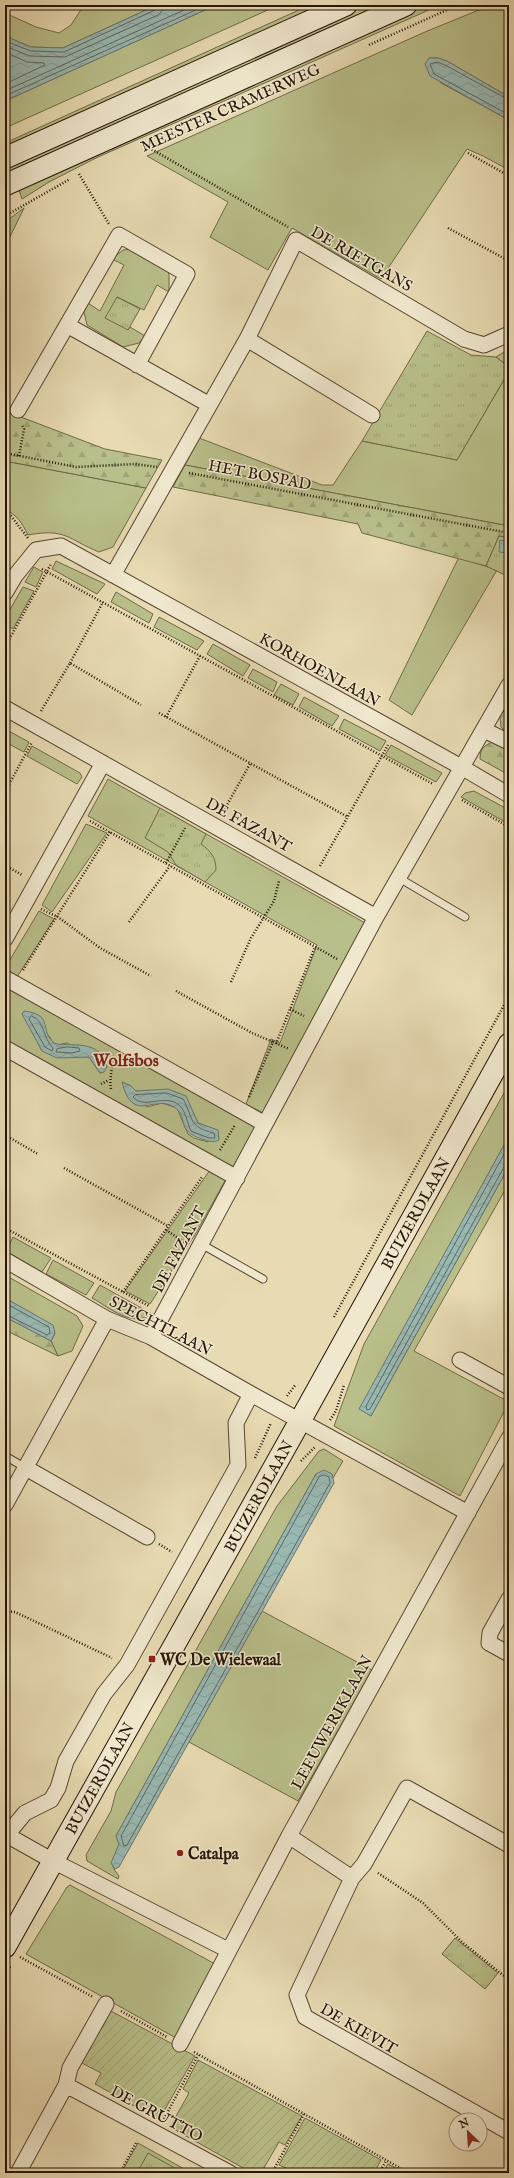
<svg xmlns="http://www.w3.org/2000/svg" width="514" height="2178" viewBox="0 0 514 2178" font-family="'IM FELL English',serif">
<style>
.grass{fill:#b9bf8a;stroke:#6f6a48;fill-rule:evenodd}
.forest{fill:url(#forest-firs);stroke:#6f6a48}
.park{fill:url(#park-tufts);stroke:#6f6a48}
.garden{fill:url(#garden-furrows);stroke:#6f6a48}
.water{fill:url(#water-waves);stroke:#6b776e}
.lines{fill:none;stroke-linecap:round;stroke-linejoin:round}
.shore{stroke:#5f675d;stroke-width:1}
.lane-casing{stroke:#564631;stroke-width:9}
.street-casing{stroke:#564631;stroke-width:17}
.secondary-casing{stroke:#251506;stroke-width:23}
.path{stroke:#251506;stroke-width:2.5;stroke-dasharray:1 2;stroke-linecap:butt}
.lane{stroke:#f0e8ce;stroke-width:7}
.street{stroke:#f0e8ce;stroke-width:15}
.secondary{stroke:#f0e8ce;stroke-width:21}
.poi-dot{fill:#8f2418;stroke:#f0e8ce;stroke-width:1.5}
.labels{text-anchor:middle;stroke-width:3;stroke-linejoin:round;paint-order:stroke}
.street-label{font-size:16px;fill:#251506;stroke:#f0e8ce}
.poi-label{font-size:16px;font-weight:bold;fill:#251506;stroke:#f0e8ce;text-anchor:start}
.neighbourhood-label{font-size:17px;font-weight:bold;fill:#7a1f14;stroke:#f0e8ce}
</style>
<defs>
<pattern id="forest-firs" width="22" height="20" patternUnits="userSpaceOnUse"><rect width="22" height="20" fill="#b9bf8a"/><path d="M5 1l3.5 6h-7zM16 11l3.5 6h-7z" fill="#9fa376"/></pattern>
<pattern id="park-tufts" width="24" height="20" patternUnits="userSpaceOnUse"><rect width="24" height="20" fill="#b9bf8a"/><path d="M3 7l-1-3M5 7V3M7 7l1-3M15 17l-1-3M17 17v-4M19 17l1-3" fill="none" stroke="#9fa376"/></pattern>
<pattern id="garden-furrows" width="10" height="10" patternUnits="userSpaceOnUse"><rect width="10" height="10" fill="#b9bf8a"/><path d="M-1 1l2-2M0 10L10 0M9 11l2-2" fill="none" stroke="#9fa376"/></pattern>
<pattern id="water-waves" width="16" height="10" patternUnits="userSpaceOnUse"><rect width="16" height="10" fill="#99b9b4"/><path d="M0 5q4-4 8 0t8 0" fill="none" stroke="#849e99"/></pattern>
</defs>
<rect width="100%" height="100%" fill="#e8dbb3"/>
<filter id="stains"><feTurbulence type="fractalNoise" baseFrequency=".005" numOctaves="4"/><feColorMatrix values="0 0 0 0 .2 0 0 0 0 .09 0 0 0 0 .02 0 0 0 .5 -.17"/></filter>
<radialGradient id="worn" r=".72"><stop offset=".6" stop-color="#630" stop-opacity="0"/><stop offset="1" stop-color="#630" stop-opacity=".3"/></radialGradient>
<!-- grass -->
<path class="grass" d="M84,5h73l-94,43 -32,-1 -26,-11v-23l31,14 23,6 12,-8z
M216,5h63l-274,123v-27z
M310,5h23l-328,148v-10z
M363,5h26l-378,170 -5,-11z
M416,5h24l-344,153 -47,24 -27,17 -4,-12 18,-10z
M491,5h18v92l-62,-36 -9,-3h-9l12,25 68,37v50l-26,-14 -16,-7 -86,130 -89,-51 -24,42 -58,-33 18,-35 -81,-46 278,-124z
M24,208l-19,39v-25z
M131,249l33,18 5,7v18l-12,-7 -13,25 -27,-13 11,33 2,-3 15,9 -6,7 -16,4 -36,-22 -3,-13 4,-9 12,8 24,-46 -12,-6 11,-9z
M509,349v18l-13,-10z
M509,371v155l-324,-61 14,-27 123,47h11l29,-44 95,19z
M5,461l141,27 -33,59 -14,5c-32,-13 -33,-24 -71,-17 -6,-12 -11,-20 -23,-26z
M459,557l38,13 -85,145 -23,-15z
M56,561l49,23 -8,10 -45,-25z
M34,567l9,5 -7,15 -11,-5z
M23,587l11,4 -21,38 -8,-5v-6z
M116,592l37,22 -4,9 -38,-21z
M159,617l45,24 -7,9 -43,-23z
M213,644l37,21 -7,11 -36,-22z
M253,669l24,13 -4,10 -25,-14z
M281,684l18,10 -6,11 -19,-10z
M304,697l35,19 -7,10 -33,-19z
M344,719l42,22 -6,10 -41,-22z
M5,729l24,13 -5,10 -19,-10z
M391,745l51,28 -6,9 -51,-27z
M32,746l48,27 2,4 -5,7 -50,-28z
M108,779l259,145 -104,189 -17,-9 25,-65 9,4 37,-98 -229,-129z
M474,791l35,19 -2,13 -46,-26 4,-4z
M86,824l21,9 -55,79 -10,-7z
M39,911l15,8 -37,58 -12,-3v-6z
M5,985l251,140 -23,42 -228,-127zM30,1027l20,10 2,5 5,3 10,-2 40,24 -7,6 -11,-16h-16l-31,-6zM122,1082l9,4 5,5c38,2 43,-11 62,32l16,6 -6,13 -14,-4 -6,-4 -11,-26 -15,-5 -15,4z
M509,1084v52l-149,273 11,7 138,-250v17l-95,168 95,51 -49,94 -126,-70 30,-82z
M210,1170l16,9 -30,54 -46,71 -25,-13z
M13,1237l38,21 -9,14 -36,-21z
M53,1260l41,23 -8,12 -40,-21z
M5,1275l72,41 6,10 -11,25 -14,5 -7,-15 4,-8 -50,-35z
M100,1285l52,29c-20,14 -42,-6 -60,-16z
M324,1449l19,12 -10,17 -1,-4h-16l-200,362 3,8c-4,17 -13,16 0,32l-1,3 -31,-18 -1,-6 25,-44 5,-19 161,-286 42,-55z
M262,1611l110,59 -74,131 -109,-59z
M70,1885l147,80 -41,73 -150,-84 41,-67z
M138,2143l48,27 -2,3h-63z
M388,2164l17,9h-23z"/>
<!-- forest -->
<path class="forest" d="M5,411l100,38 57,11 -16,28 -141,-27z
M185,465l324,61v12l-10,-2 -13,30 -124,-33 -4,-9 -185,-37z
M503,711l6,4v20l-8,-8 -1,-11z
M492,742l17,9v24l-29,-16c0,-9 3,-13 12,-17z
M6,1317l45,24 7,15 -53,-26z"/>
<!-- park -->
<path class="park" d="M117,297l23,12 -12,21 -23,-12z
M427,331l44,24 25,2 13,10v4l-52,89 -95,-19z
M499,536l10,2v39l-23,-11z
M160,808l46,26 -5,10c10,7 15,14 15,26l-11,12 -29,-17 -8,-13 -23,-14z
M455,1938l43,35 -13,16 -43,-35z
M148,2153l25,14v6h-36z"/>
<!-- garden -->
<path class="garden" d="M109,2010l86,46 -36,64 -64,-36 6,-11 -21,-11z
M198,2060l104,56 -17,29 -6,-3 -18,31h-9l-82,-46 19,-34 -6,-4z
M305,2118l76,42 -7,13h-91l3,-5 -7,-3z"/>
<!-- water -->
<path class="water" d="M157,5h59l-211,96v-65l26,11 32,1z
M429,58h9l9,3 62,36v23l-79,-44 -5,-12z
M500,540l9,2v11l-10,-1z
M24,1011c30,4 15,17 29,31 7,8 47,-8 54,25l-3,5 -4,1 -11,-16 -32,1 -15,-7 -20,-37z
M122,1082l9,4 5,5 32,-2 18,7 12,27 20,7 1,10c-6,3 -11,1 -17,-1 -27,-8 -13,-23 -28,-32 -21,-13 -41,18 -52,-25z
M509,1136v30l-138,250 -12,-7z
M5,1298l48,27 2,8 -4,8 -46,-24z
M324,1470l8,4 2,9 -215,384 -4,2 -4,-6 8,-19 -3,-8 200,-362z"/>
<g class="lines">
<!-- shore -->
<path class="shore" d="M5,41l26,10 33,1 91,-42 3,-5
M5,46l25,10 35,1 93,-42 4,-4 1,-6
M5,52l22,10 17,1 1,2 -40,19
M5,91l190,-86
M5,96l202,-91
M509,100l-64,-35 -8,-3 -7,2 4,10 75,41
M32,1016c13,5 11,23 21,32l-1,3 -7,-4 -16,-28z
M67,1047l12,1 1,3 -8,2 -16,-1 1,-3z
M167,1093l16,6c11,20 5,28 31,34l1,5h-6l-18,-7c-4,-8 -5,-20 -12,-26 -14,-12 -35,5 -46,-8l2,-2z
M509,1145l-143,261 1,4 3,-1 134,-242 5,-2
M5,1303l44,24 1,6 -3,2 -42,-21
M324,1475l5,2 1,6 -203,362 -3,1 -3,-10 198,-359z"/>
<!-- lane casing -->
<g class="lane-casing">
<path id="lane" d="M399,878l66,39
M201,1244l62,35
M5,1456l21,12"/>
</g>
<!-- street casing -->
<g class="street-casing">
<path id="street" d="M67,325l141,79
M247,339l125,76
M18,410l101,-175 68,39 -50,91
M113,575l134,-236 49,-99 168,99 20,6 25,-11
M5,593l10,-17 21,-26 25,-4 402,222 46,27
M5,708l371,209
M484,730l25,12
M5,939l98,-176
M5,978l260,146
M5,1048l232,130
M5,1260l102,59 44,18 100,57 217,119
M151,1337l225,-420 133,-232
M460,1360l49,27
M26,1468l121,69
M5,1505l102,-186
M509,1599l-19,34 -1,10 20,11
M5,1834l48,27 175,89
M289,1836l63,42
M5,1837l20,-24 26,-13 7,-12 8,-27 38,-67 23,-29 111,-200 -2,-42 15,-29
M509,1845l-102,-57 -43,76 -12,14 -55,117 8,22 204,115
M180,2044l109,-208 220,-398
M66,2085l164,88
M18,2173l48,-88 4,-17 36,-64"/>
</g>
<!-- secondary casing -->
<g class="secondary-casing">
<path id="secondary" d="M5,158l341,-153
M5,185l401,-180
M5,1947l295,-526 209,-377"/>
</g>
<!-- path -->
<path class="path" d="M369,45l89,-40
M144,145l144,82
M468,153l41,23
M79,174l30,50
M5,216l65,-37
M448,228l61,33
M5,453l71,14 59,-3 22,3
M19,456l5,-27 -2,-4
M189,473l320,60
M5,514l6,2 17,22
M42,569l391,215
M5,647l46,-83
M70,663l33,-61
M41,711l29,-48 71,42
M159,713l189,104
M166,717l34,-61
M5,792l27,-50
M462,800l47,27
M223,812l27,-48
M90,821l247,138
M166,863l19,-35
M5,865l17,10
M320,866l68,-121
M41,909l17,8 42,31 51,28
M129,922l41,-56
M23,970l87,-138
M231,982l20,-44 23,-37 5,-20
M176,991l76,42 21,9
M290,1009l14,7
M276,1044l39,-97
M101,1084l8,-4
M111,1089c-2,-11 2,-21 1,-32
M249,1097l24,-55 16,7
M5,1135l33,19
M220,1150l15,-25
M64,1168l104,58
M5,1228l144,78
M166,1230l18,12
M123,1292l79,-115
M334,1317l175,-321
M287,1396l9,-12
M330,1420l6,-9 8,-26
M255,1458l16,-35
M301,1461l14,-14
M159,1544l13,8
M5,1611l10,1 97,46
M378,1873l45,30 39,39 47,38
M20,1957l73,40
M5,1975l6,-10
M121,2011l46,26
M194,2052l215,121
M164,2119l34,-64
M120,2173l17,-32
M272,2173l32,-59
M379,2173l7,-12"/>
<!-- lane -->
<use href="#lane" class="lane"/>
<!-- street -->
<use href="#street" class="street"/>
<!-- secondary -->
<use href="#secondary" class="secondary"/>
</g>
<!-- markers -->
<g class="poi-dot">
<rect x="148" y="1655" width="8" height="8" rx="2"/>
<circle cx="180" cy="1853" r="4"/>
</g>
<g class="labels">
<!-- street labels -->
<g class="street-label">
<text transform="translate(230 107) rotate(-24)" y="6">MEESTER CRAMERWEG</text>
<text transform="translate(362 258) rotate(30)" y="6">DE RIETGANS</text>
<text transform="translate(260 474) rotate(11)" y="6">HET BOSPAD</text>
<text transform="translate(320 669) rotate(29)" y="6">KORHOENLAAN</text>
<text transform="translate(249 824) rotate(29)" y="6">DE FAZANT</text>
<text transform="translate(415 1213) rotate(-61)" y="6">BUIZERDLAAN</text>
<text transform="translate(178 1249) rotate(-62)" y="6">DE FAZANT</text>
<text transform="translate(161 1325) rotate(27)" y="6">SPECHTLAAN</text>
<text transform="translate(258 1496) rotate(-61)" y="6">BUIZERDLAAN</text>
<text transform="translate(331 1722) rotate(-61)" y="6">LEEUWERIKLAAN</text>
<text transform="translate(99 1778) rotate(-61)" y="6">BUIZERDLAAN</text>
<text transform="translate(359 2028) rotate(30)" y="6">DE KIEVIT</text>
<text transform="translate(157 2113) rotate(28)" y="6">DE GRUTTO</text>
</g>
<!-- poi labels -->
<g class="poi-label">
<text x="160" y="1665">WC De Wielewaal</text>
<text x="188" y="1859">Catalpa</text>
</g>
<!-- neighbourhood labels -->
<g class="neighbourhood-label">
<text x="126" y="1066">Wolfsbos</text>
</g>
</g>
<!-- margin -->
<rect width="514" height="2178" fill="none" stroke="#e8dbb3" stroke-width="20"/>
<rect x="6" y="6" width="502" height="2166" fill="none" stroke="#251506" stroke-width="2"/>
<rect x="10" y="10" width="494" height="2158" fill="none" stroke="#251506"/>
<!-- north arrow -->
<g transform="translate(468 2132) rotate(335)"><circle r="19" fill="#f0e8ce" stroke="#9f947e"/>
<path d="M0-3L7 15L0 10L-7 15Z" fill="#8f2418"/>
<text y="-6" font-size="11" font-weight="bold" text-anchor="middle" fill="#251506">N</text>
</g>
<rect width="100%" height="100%" filter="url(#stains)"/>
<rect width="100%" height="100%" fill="url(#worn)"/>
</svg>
